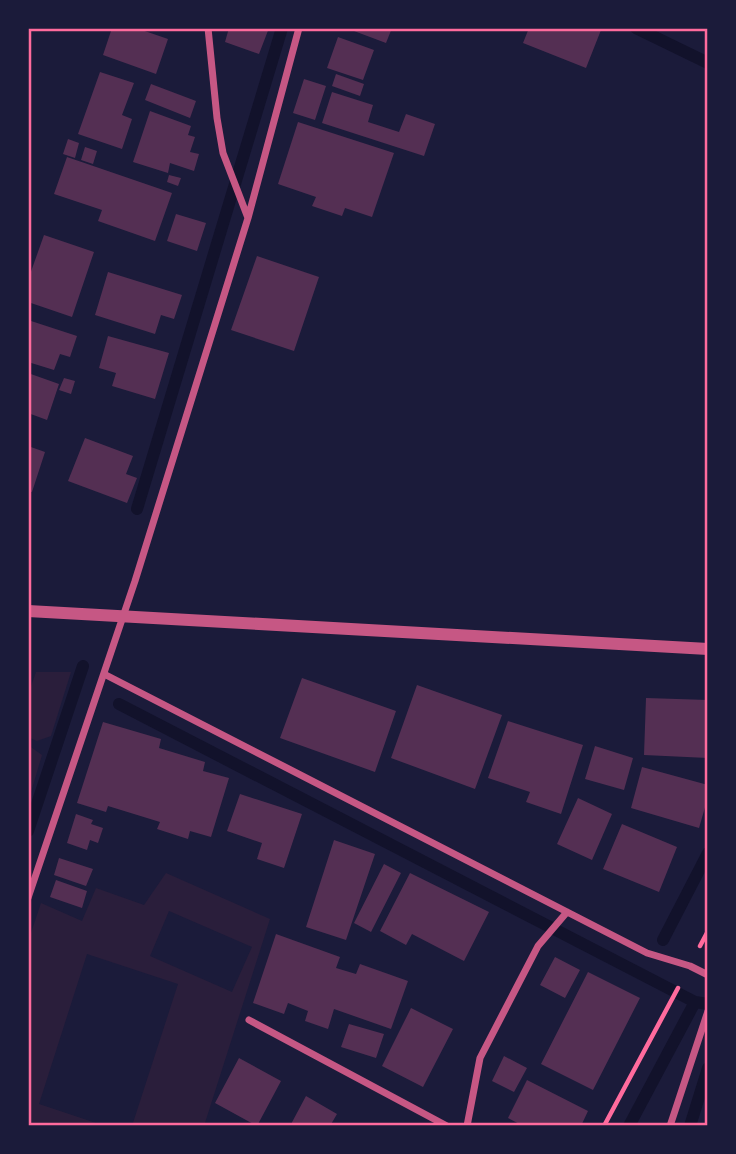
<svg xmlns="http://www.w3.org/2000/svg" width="736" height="1154" viewBox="0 0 736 1154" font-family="'Noto Sans',sans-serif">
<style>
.green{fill:#2a1e3b;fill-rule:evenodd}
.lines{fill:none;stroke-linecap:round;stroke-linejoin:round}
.stream{stroke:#12122b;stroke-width:12}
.building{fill:#542f53}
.path{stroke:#ff6b9d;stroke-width:4.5}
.minor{stroke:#c65784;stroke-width:7}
.tertiary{stroke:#c65784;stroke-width:12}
.neatline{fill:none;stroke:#ff6b9d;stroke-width:2.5}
</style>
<rect width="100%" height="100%" fill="#1b1b3a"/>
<!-- green -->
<path class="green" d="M36,672h35l-20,64 -14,5 -9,-4v-42z
M28,745l14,10 -13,44h-1z
M166,873l104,46 -66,207h-72l46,-142 -91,-30 -48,150 66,22h-77v-184l13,-39 41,18 14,-33 48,17zM169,911l83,36 -20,45 -82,-36z"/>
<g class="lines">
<!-- stream -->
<path class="stream" d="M636,28l72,35
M137,509l145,-481
M119,704l576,298 13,2
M28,831l55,-165
M663,940l45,-87
M629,1126l66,-124
M690,1126l18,-58"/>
</g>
<!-- building -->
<path class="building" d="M112,28h24l32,11 -12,35 -53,-19z
M229,28h40l-10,26 -34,-12z
M346,28h46l-6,15z
M529,28h67l5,2 -15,38 -63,-25z
M338,37l36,13 -11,30 -36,-12z
M100,72l34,11 -12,32 10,4 -10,30 -44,-15z
M336,74l28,10 -4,12 -28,-10z
M304,79l22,7 -11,34 -22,-7z
M151,84l45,17 -6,17 -45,-18z
M332,92l41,13 -5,17 31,10 7,-18 29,10 -11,32 -102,-33z
M150,111l41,15 -3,9 7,2 -5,15 9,2 -5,17 -24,-8 -2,10 -35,-11z
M298,122l96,31 -22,64 -27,-9 -3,8 -30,-10 4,-9 -38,-13z
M68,139l11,4 -4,15 -12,-4z
M85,147l12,4 -4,13 -12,-4z
M67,157l105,36 -17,48 -57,-20 4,-11 -48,-16z
M169,175l12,3 -3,8 -11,-4z
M176,214l30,9 -9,28 -30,-10z
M44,235l50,17 -22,65 -44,-15v-22z
M257,256l62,21 -25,74 -63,-21z
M108,272l74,23 -8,24 -13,-4 -6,19 -60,-19z
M28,320l49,16 -7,21 -10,-3 -6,16 -26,-8z
M108,336l61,17 -14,46 -43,-13 4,-13 -17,-5z
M28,373l31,11 -12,36 -19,-7z
M64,378l11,3 -4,13 -12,-4z
M85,438l48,18 -7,18 11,4 -10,25 -59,-22z
M28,446l17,6 -13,40 -4,-1z
M302,678l94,33 -21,61 -95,-34z
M417,685l85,30 -27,74 -84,-31z
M646,698l62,2v58l-64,-3z
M508,721l75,24 -22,69 -35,-12 4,-10 -42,-14z
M103,722l58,17 -2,9 46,14 -2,9 26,7 -18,59 -21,-6 -2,8 -31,-10 3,-7 -52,-16 -2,6 -29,-9z
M595,746l38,12 -9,32 -39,-11z
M642,767l66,18v12l-9,31 -68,-20z
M240,794l62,20 -18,54 -27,-9 5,-16 -35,-12z
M578,798l34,16 -20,46 -35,-16z
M76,814l17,6 -2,4 12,4 -5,15 -8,-3 -3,10 -20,-7z
M622,824l55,23 -18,45 -56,-23z
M334,840l41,14 -29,86 -40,-13z
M59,858l34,11 -7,17 -32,-11z
M384,864l17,9 -30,59 -17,-9z
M410,873l79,39 -25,49 -52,-27 -6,11 -26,-14z
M56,880l31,11 -5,17 -32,-11z
M276,934l64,23 -4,11 20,6 4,-10 48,17 -17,48 -57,-20 -6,20 -23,-8 3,-10 -20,-8 -4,11 -31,-11z
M555,957l25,13 -15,28 -25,-13z
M588,972l52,26 -47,92 -52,-26z
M411,1008l42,21 -30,58 -41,-21z
M349,1024l35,10 -8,24 -35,-11z
M504,1056l23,12 -13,24 -22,-11z
M239,1058l42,23 -24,45 -42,-23z
M527,1080l61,31 -7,15h-58l-15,-8z
M306,1096l31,18 -7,12h-40z"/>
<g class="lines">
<!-- path -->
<path class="path" d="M700,946l8,-15
M604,1126l74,-138"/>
<!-- minor -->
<path class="minor" d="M248,218l51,-190
M104,674l543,279 43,13 18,9
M28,898l107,-317 113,-363 -25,-65 -6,-35 -9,-90
M249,1020l198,106
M467,1126l13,-68 58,-112 29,-34
M670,1126l38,-115"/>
<!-- tertiary -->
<path class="tertiary" d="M28,611l680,38"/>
</g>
<!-- border -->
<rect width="736" height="1154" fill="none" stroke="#1b1b3a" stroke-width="60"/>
<rect x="30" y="30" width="676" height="1094" class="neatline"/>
</svg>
